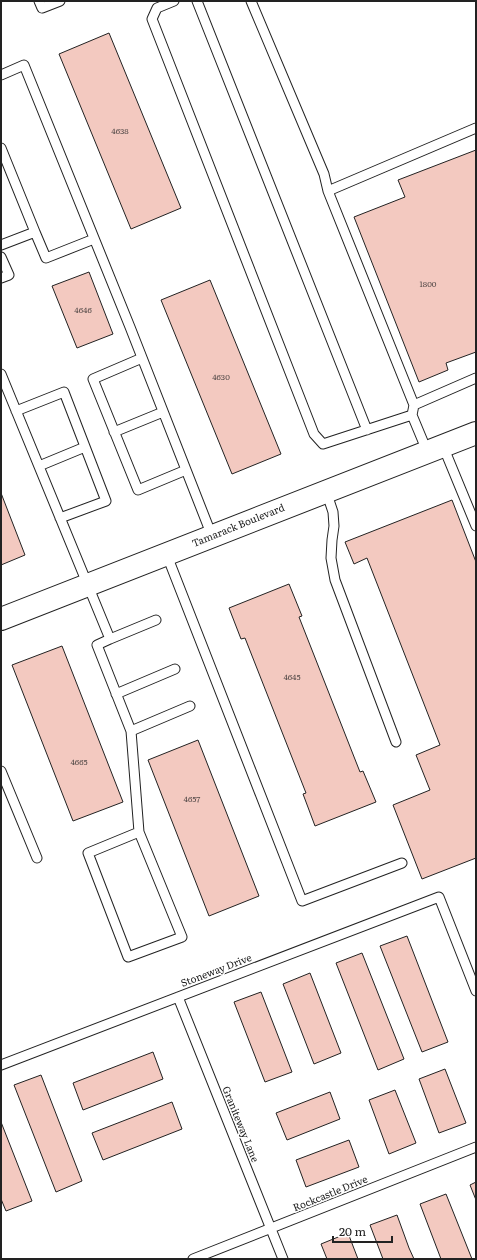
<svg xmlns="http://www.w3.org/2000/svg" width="477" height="1260" viewBox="0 0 477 1260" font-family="Literata,serif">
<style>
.building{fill:#f3c9c0;stroke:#222}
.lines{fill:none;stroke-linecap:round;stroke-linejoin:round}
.service-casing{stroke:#222;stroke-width:11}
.tertiary-casing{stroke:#222;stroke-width:24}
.service{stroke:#fff;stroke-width:9}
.tertiary{stroke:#fff;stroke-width:22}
.labels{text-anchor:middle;stroke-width:3;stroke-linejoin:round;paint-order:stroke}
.number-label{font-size:8px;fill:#564c4a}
.street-label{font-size:10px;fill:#222;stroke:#fff}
</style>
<rect width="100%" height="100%" fill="#fff"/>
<!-- building -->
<path class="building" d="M109,33l72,175 -50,21 -72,-175z
M476,150v202l-30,11 2,7 -29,12 -65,-165 51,-20 -7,-17z
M89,272l24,62 -36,14 -25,-62z
M210,280l71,174 -49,20 -71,-174z
M1,493l24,62 -24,10z
M452,500l24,62v296l-54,21 -29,-74 37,-15 -14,-35 24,-10 -73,-187 -13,6 -9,-22z
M289,584l13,32 -3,1 61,155 3,-1 13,31 -61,24 -12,-32 3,-1 -61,-155 -4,1 -12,-31z
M62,646l61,156 -50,19 -61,-156z
M198,740l61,156 -50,20 -61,-156z
M407,936l41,106 -26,10 -42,-106z
M362,953l42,106 -26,11 -42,-107z
M310,973l31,80 -27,11 -31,-80z
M261,992l31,80 -27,10 -31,-80z
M153,1052l10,27 -80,31 -10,-27z
M445,1069l21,54 -27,10 -20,-54z
M41,1075l41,106 -26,11 -42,-107z
M395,1090l21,53 -27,11 -20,-54z
M330,1092l10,27 -53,21 -11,-27z
M172,1102l10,27 -79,31 -11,-27z
M1,1122l31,79 -26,10 -5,-12z
M349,1140l10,27 -53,20 -10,-27z
M476,1182v18l-6,-15z
M446,1194l26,65h-31l-21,-55z
M397,1215l12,33 5,11h-31l-13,-34z
M348,1233l10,26h-31l-6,-15z"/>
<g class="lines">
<!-- service casing -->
<g class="service-casing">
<path id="service" d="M39,1l3,7 18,-7
M174,1l-17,7 -5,11 162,415 9,10 89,-29 2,-10 -86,-214 -4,-17 -73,-173
M197,1l170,429
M1,75l23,-10 106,262 82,209
M1,148l34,84
M328,191l148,-63
M1,245l34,-13 11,26 48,-19
M1,257l8,18 -8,3
M142,358l-49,21 45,111 48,-20
M1,374l109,265 -13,6 34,86 8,101 43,105 -54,20 -40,-104 51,-21
M414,405l62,-27
M16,411l48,-19 42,109 -46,17
M412,415l15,36
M114,432l49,-20
M443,446l33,80
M39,466l46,-19
M326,491l7,21 1,14 -2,14 -1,18 4,22 61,162
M166,553l136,348 100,-38
M110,639l46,-19
M116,694l59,-25
M131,731l59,-25
M1,771l36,87
M178,997l105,262
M1,1065l438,-168 37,94
M193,1259l283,-112"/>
</g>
<!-- tertiary casing -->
<g class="tertiary-casing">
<path id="tertiary" d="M1,619l475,-186"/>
</g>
<!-- service -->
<use href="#service" class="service"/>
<!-- tertiary -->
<use href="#tertiary" class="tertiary"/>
</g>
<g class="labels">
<!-- number labels -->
<g class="number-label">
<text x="120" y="134">4638</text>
<text x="428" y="287">1800</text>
<text x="83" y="313">4646</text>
<text x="221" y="380">4630</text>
<text x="292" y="680">4645</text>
<text x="79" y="765">4665</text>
<text x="192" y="802">4657</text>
</g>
<!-- street labels -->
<g class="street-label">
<text transform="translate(238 525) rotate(-22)" y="4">Tamarack Boulevard</text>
<text transform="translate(216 970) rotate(-21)" y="4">Stoneway Drive</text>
<text transform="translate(241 1124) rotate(68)" y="4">Graniteway Lane</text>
<text transform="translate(330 1193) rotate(-22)" y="4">Rockcastle Drive</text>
</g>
</g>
<!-- border -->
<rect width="477" height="1260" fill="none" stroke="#222222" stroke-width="4"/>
<!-- scale -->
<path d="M333 1236v6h59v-6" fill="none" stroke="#222222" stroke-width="2"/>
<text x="339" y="1236" font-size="12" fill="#222222" stroke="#ffffff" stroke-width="3" paint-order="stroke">20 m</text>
</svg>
